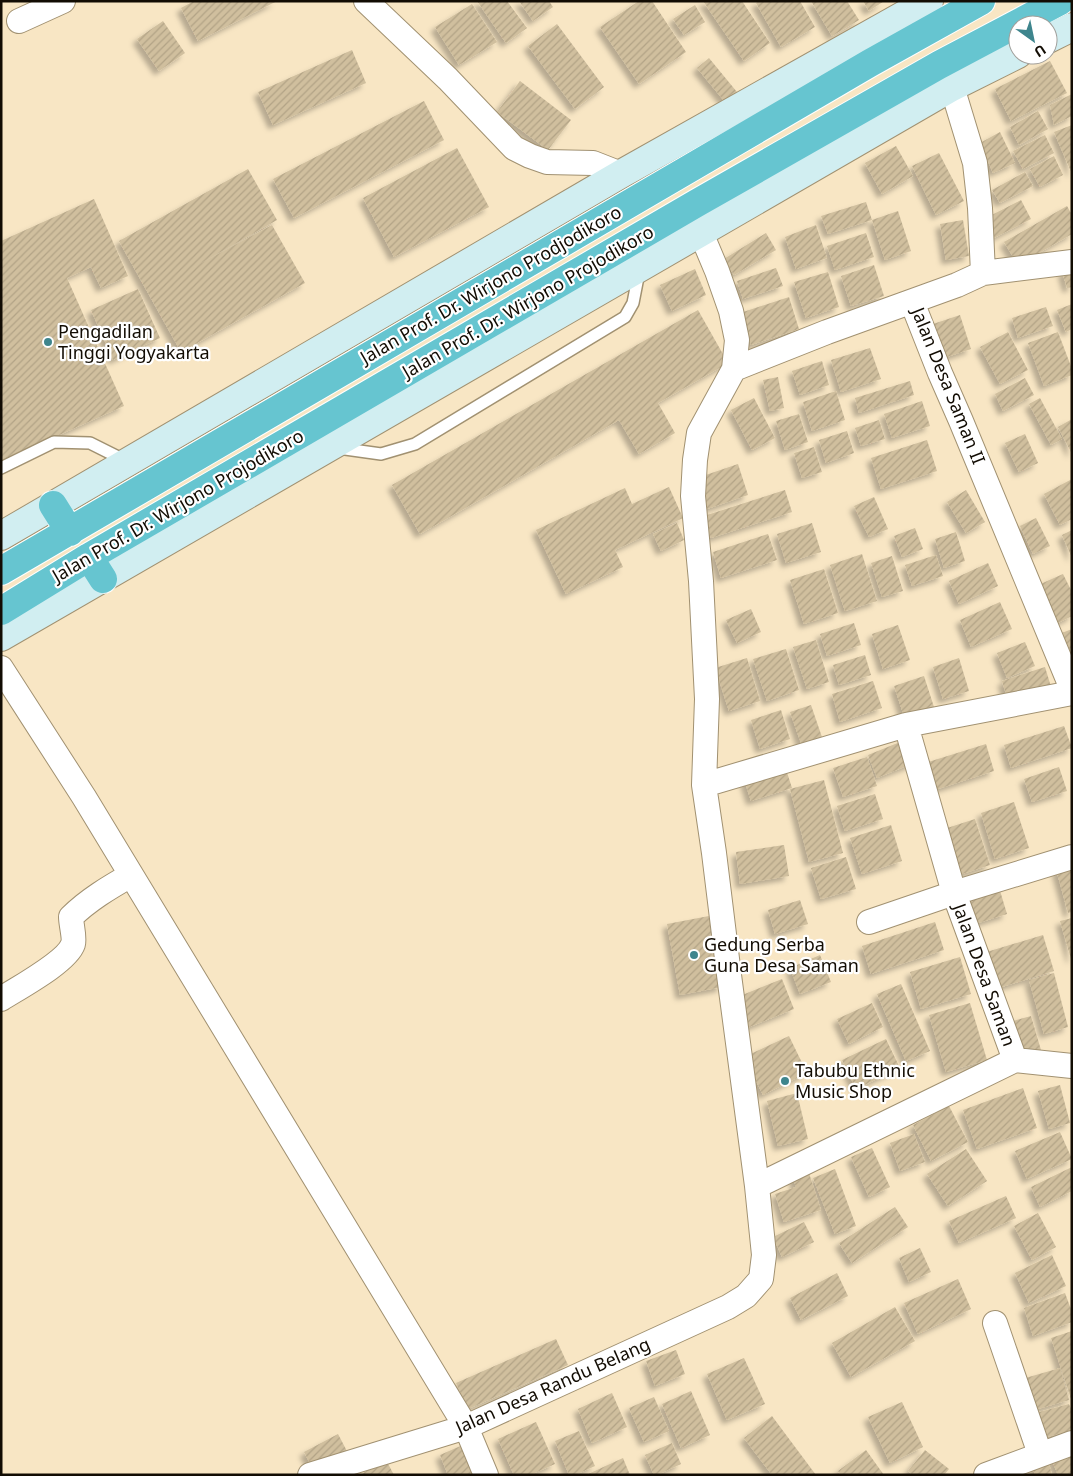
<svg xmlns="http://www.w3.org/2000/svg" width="1073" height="1476" viewBox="0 0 1073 1476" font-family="'Noto Sans',sans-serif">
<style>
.building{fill:url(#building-hatch);filter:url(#shadow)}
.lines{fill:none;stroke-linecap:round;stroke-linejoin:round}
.lane-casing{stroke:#a19171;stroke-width:14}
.street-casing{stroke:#a19171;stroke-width:26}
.secondary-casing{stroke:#a19171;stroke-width:30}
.highway-casing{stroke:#fff;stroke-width:30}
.lane{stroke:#fff;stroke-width:11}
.street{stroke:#fff;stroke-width:24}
.secondary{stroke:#d1eef1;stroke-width:28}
.highway{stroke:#66c5d0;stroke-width:28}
.poi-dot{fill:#3e858d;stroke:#fff;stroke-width:2}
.labels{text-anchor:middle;stroke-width:4.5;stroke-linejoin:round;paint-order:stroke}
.street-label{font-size:18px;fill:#120c03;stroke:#fff}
.poi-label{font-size:18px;fill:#120c03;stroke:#fff;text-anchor:start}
</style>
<defs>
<pattern id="building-hatch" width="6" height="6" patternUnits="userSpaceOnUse" patternTransform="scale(1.25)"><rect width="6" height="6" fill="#d0bf9e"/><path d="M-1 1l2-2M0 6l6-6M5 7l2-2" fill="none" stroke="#b2a386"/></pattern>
<filter id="shadow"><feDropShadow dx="-4.5" dy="4.5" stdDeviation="2.5" flood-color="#0004"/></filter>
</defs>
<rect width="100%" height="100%" fill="#f8e6c4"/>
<!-- building -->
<path class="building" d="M194,1h83l-79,40 -17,-33z
M477,1h30l20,27 -21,15z
M519,1h30l4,6 -20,14z
M639,1h13l34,51 -47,32 -39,-57z
M703,1h39l28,42 -26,18z
M759,1h41l15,26 -34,20 -25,-44z
M811,1h36l12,19 -27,16z
M863,1h21l-15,10z
M472,4l25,38 -38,23 -24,-38z
M695,5l10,17 -21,13 -11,-16z
M163,21l22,32 -26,18 -22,-32z
M557,24l47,63 -29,22 -47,-63z
M352,50l14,33 -93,42 -15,-33z
M709,58l28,34 -12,10 -28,-34z
M1050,61l17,32 -56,28 -16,-32z
M520,81l51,39 -23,30 -51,-38z
M1072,94v22l-18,9 -4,-20z
M424,101l20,39 -150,78 -21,-39z
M1038,111l10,18 -29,16 -9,-18z
M1072,125v49l-18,-42z
M1000,132l15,31 -22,10 -13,-30z
M1045,135l9,18 -31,16 -10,-18z
M896,146l17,30 -31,18 -17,-31z
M457,148l32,59 -95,50 -31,-59z
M939,153l25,48 -28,14 -24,-49z
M1054,156l9,19 -23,12 -10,-18z
M248,169l29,51 -83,47 78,-42 33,58 -124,69 -62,-111z
M1025,172l8,14 -33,17 -8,-13z
M94,199l34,77 -27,12 -10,-21 -24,11 57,128 -123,55v-220z
M1021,200l10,19 -37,19 -10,-19z
M866,202l6,18 -44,14 -7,-18z
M1067,206l5,9v19l-54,31 -14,-23z
M898,211l13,40 -26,9 -13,-40z
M963,220l6,36 -23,4 -6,-36z
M816,225l11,33 -31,11 -11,-32z
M766,233l10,17 -42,25 -10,-16z
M866,233l8,24 -39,13 -8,-24z
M874,265l10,31 -33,10 -10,-30z
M776,268l7,18 -40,13 -6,-18z
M695,269l11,26 -34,16 -12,-26z
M1072,269v18l-5,1 -5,-17z
M828,272l11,35 -33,11 -12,-36z
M138,289l22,49 -47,22 -22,-50z
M789,297l10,32 -48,16 -11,-32z
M1072,304v25l-6,3 -9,-22z
M1046,307l7,19 -35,12 -6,-20z
M698,310l30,53 -70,40 17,30 -36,21 -20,-34 -199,114 -28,-49z
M960,315l11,34 -27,9 -11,-34z
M1008,332l20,38 -28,14 -20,-37z
M1058,332l14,37v6l-28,11 -16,-43z
M870,348l11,31 -40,13 -10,-32z
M822,361l7,24 -29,10 -8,-24z
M778,377l6,31 -14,3 -7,-31z
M1025,378l9,17 -31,16 -8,-17z
M910,381l4,14 -55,18 -4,-15z
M836,391l9,29 -33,11 -9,-29z
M754,398l21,40 -23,12 -21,-40z
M1040,398l22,41 -11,6 -22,-41z
M922,401l8,25 -38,12 -8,-24z
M799,414l9,28 -23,8 -9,-29z
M1072,419v35l-14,-27z
M879,420l6,19 -24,7 -6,-18z
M847,431l7,22 -28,10 -7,-23z
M1025,434l13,29 -19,9 -14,-29z
M927,440l10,31 -56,18 -10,-31z
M814,447l8,25 -20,6 -8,-25z
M738,464l10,31 -41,14 -10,-31z
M1072,479v40l-12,6 -16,-31z
M669,487l14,31 -68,32 8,17 -57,27 -30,-64 89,-42 7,16z
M785,490l7,22 -81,26 -7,-22z
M966,490l19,32 -19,11 -19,-31z
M874,497l14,32 -19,8 -15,-31z
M1036,518l14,28 -17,8 -13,-28z
M677,523l7,17 -23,11 -8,-17z
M812,523l9,29 -35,11 -9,-29z
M915,528l8,21 -21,8 -8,-21z
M1072,530v28l-10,-23z
M956,532l9,29 -21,7 -9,-29z
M768,534l9,26 -56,18 -8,-26z
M862,554l15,47 -32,10 -15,-46z
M936,555l7,21 -31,10 -7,-21z
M892,556l11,35 -21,6 -11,-34z
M988,563l10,23 -39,18 -10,-23z
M824,569l14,44 -34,11 -14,-44z
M1063,574l9,18v24l-18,9 -18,-39z
M1000,602l12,27 -41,18 -11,-27z
M751,609l10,23 -24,11 -11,-23z
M854,623l7,22 -34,11 -7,-22z
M898,625l12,35 -27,9 -11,-35z
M1072,629v44l-18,-37z
M816,640l13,42 -22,7 -14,-42z
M1025,642l10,24 -28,12 -10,-25z
M786,649l13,41 -32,11 -14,-42z
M865,655l6,20 -32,10 -6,-20z
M747,658l13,43 -31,10 -14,-43z
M959,658l10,33 -26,8 -10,-32z
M1045,667l7,23 -43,14 -7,-23z
M924,676l10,31 -30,9 -10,-30z
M873,681l9,27 -42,14 -8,-28z
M811,705l12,35 -21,6 -12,-34z
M781,710l9,29 -30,10 -9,-29z
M1064,726l8,22 -61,20 -7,-23z
M905,740l9,23 -37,15 -9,-23z
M986,744l8,27 -59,19 -10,-27z
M867,757l10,29 -34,11 -10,-29z
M784,763l8,25 -41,13 -8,-25z
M1059,767l8,24 -35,11 -8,-23z
M824,780l19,73 -34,9 -19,-73z
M875,794l8,25 -38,12 -8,-25z
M1014,802l15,46 -34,11 -14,-46z
M975,819l15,46 -34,11 -15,-46z
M891,825l11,36 -40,13 -12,-36z
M784,845l5,31 -49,8 -4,-32z
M846,857l10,32 -35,10 -10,-31z
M1072,865v47l-4,1 -12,-44z
M998,884l9,30 -35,11 -9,-31z
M800,900l8,24 -33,10 -7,-24z
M709,916l13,71 -42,8 -13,-71z
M1072,918v41h-1l-11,-38z
M935,922l9,28 -73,24 -9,-28z
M1043,935l11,36 -62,19 -12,-36z
M820,955l11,27 -31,12 -10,-26z
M960,957l11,37 -50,15 -11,-37z
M1054,973l14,54 -24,7 -15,-54z
M782,979l12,30 -47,19 -12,-30z
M901,984l29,67 -24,10 -29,-67z
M872,1003l11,24 -34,17 -12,-25z
M970,1003l17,57 -41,12 -17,-57z
M1031,1016l10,34 -24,8 -11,-35z
M789,1036l18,37 -44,22 -19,-38z
M886,1039l14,29 -44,21 -14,-29z
M1060,1085l10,38 -21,6 -11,-38z
M1023,1088l14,40 -60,21 -14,-39z
M797,1093l11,46 -30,7 -11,-45z
M949,1106l19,36 -37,19 -18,-36z
M1060,1132l12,27 -45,20 -12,-28z
M914,1134l11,28 -25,9 -10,-28z
M872,1148l18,39 -21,10 -18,-40z
M966,1149l21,32 -39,25 -21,-32z
M1072,1167v24l-32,16 -9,-20z
M835,1169l21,57 -21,8 -22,-56z
M808,1170l13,40 -37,12 -9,-28 21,-7 -4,-12z
M1006,1196l10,22 -57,25 -10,-22z
M895,1207l13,20 -56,36 -13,-20z
M1038,1213l18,34 -24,13 -18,-34z
M804,1222l10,20 -32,15 -9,-20z
M920,1248l11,24 -22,10 -10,-24z
M1052,1255l14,31 -37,17 -14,-30z
M837,1273l11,23 -47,24 -11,-22z
M958,1279l13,30 -53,25 -14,-31z
M1065,1293l7,19v10l-39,14 -9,-28z
M895,1307l20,34 -64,36 -19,-34z
M1072,1331v68h-1l-20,-61z
M556,1339l12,26 -100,44 -12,-26z
M676,1350l9,24 -30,12 -9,-25z
M744,1358l21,46 -38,16 -20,-46z
M1060,1368l9,32 -38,11 -9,-32z
M691,1391l19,44 -29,13 -19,-44z
M612,1393l15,34 -35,16 -14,-34z
M654,1397l15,34 -25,11 -15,-34z
M902,1402l21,45 -33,16 -22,-46z
M1069,1404l3,7v19l-32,9 -8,-25z
M772,1416l44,59h-44l-28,-37z
M536,1422l19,42 -25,11h-16l-16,-36z
M579,1431l16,35 -20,9h-6l-14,-34z
M338,1434l11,21 -34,18 -11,-21z
M672,1443l9,21 -24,11h-3l-9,-20z
M465,1444l13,31h-30l-8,-20z
M866,1450l18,25h-43l-3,-4z
M925,1450l24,19 -5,6h-31l-5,-4z
M1072,1451v24h-14l-7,-17z
M623,1458l7,17h-44z
M386,1460l8,15h-30l-1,-2z
M1048,1460l4,15h-17l-3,-10z"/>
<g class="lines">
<!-- lane casing -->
<g class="lane-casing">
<path id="lane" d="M338,448l43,6 34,-10 210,-127 8,-14 6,-31
M1,468l53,-26 36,1 36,18"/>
</g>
<!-- street casing -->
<g class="street-casing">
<path id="street" d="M366,1l82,78 66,69 16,8 17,6 46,1 28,11
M19,21l44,-20
M952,87l23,76 5,45 3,65
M912,302l28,71 21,48 111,268
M734,369l93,-37 130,-47 26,-12 89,-11
M1,668l83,129 382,630 20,48
M906,725l48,168 61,167
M704,785l202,-60 166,-32
M869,922l85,-29 118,-36
M1,999c17,-11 66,-37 72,-55 2,-6 -2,-20 -2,-27 17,-17 39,-30 60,-42
M757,1186l258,-126 57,6
M995,1323l45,131
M310,1475l156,-48 262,-120 18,-11 15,-17 3,-24 -7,-69 -28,-211 -15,-122 -10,-68 3,-86 -6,-118 -8,-85 2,-36 4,-27 35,-64 3,-29 -6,-29 -14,-40 -16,-38
M986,1475l86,-32"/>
</g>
<!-- secondary casing -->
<g class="secondary-casing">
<path id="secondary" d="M1048,39l24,-12
M1,536l620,-362 308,-173
M1,637l951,-550 66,-33"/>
</g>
<!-- highway casing -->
<g class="highway-casing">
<path id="highway" d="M53,505l17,27
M89,557l14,22
M1,571l869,-508 111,-62
M1,611l88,-54 608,-354 242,-138 121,-64"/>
</g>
<!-- lane -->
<use href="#lane" class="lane"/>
<!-- street -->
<use href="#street" class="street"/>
<!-- secondary -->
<use href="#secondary" class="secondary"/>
<!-- highway -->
<use href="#highway" class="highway"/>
</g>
<!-- markers -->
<g class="poi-dot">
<circle cx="48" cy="342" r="5"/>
<circle cx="694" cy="955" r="5"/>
<circle cx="785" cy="1081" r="5"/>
</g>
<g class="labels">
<!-- street labels -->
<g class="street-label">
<text transform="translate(491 285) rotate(-30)" y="6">Jalan Prof. Dr. Wirjono Prodjodikoro</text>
<text transform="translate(528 302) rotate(-30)" y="6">Jalan Prof. Dr. Wirjono Projodikoro</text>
<text transform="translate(948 386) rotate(68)" y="6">Jalan Desa Saman II</text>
<text transform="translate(178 506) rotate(-30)" y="6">Jalan Prof. Dr. Wirjono Projodikoro</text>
<text transform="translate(984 975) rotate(70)" y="6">Jalan Desa Saman</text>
<text transform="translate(553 1386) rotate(-24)" y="6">Jalan Desa Randu Belang</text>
</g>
<!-- poi labels -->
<g class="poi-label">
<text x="58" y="338">Pengadilan<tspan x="58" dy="21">Tinggi Yogyakarta</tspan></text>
<text x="704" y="951">Gedung Serba<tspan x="704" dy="21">Guna Desa Saman</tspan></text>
<text x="795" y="1077">Tabubu Ethnic<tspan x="795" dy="21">Music Shop</tspan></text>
</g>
</g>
<!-- border -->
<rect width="1073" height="1476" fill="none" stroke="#120c03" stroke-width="5"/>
<!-- north arrow -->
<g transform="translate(1033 40) rotate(147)"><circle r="24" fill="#ffffff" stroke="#a09e9a"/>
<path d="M0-4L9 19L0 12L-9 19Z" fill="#3e858d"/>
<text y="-8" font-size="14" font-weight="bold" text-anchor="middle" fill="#120c03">U</text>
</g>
</svg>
